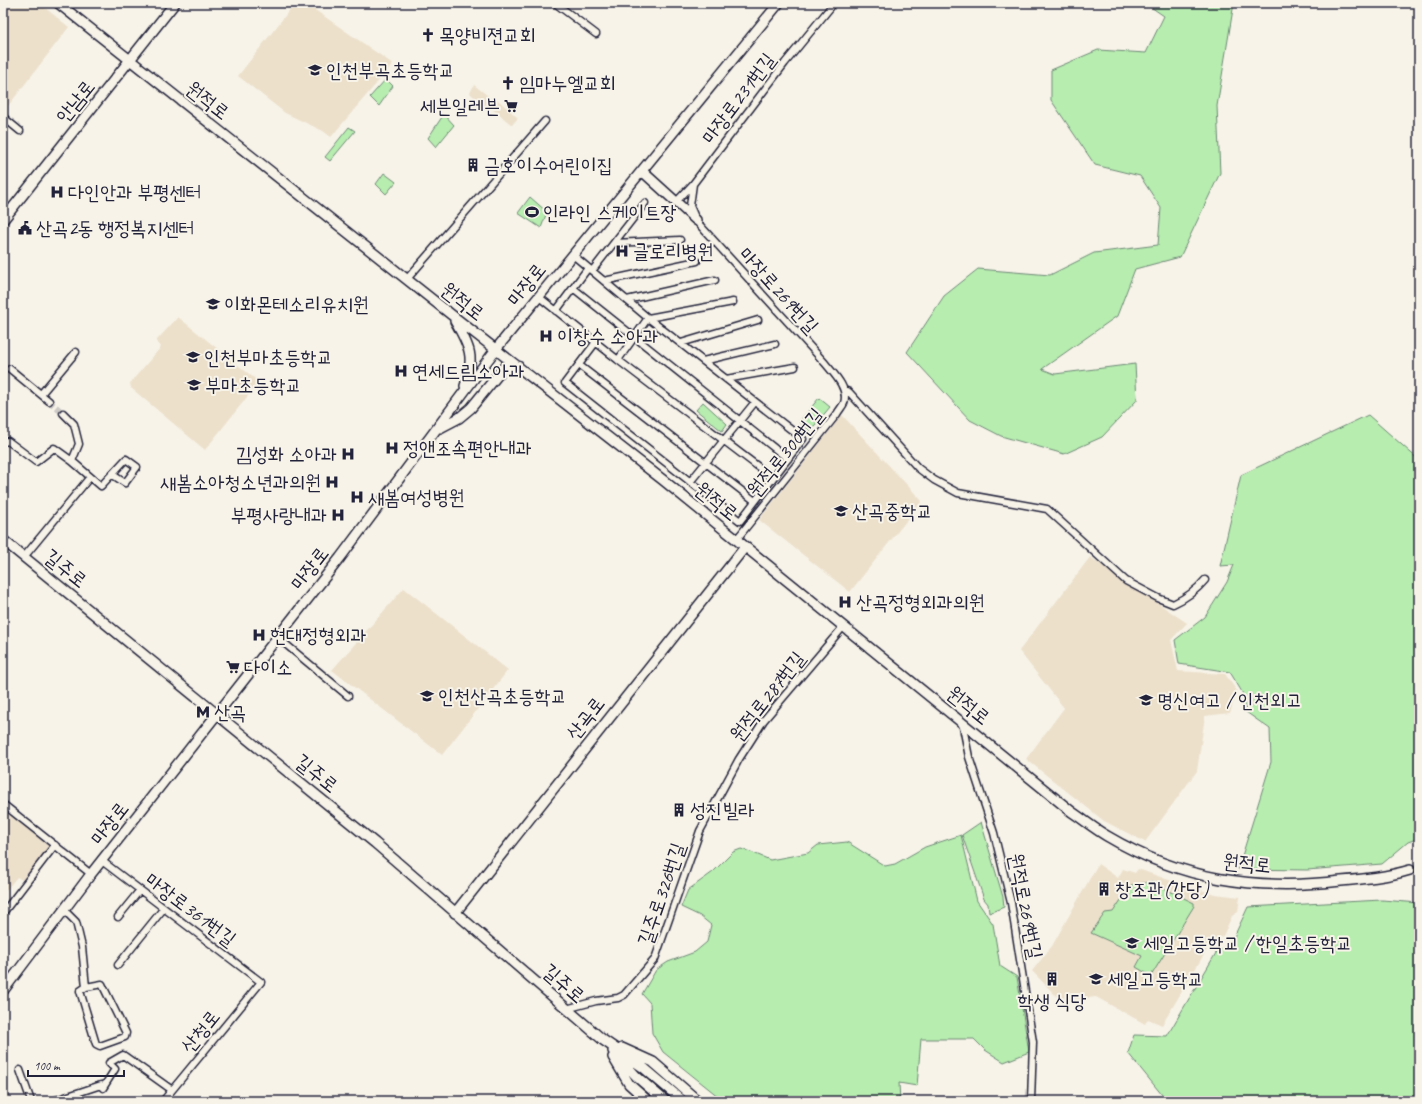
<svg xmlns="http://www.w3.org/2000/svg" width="1422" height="1104" viewBox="0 0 1422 1104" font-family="Caveat,'Poor Story',sans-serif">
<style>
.built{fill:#ece0cb}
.green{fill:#b7edaf;stroke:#6c8875}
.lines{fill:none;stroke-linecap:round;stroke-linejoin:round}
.street-tunnel{stroke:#ccc9c5;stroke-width:6;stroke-dasharray:6 3;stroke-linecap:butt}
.secondary-tunnel{stroke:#ccc9c5;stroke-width:9;stroke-dasharray:9 4.5;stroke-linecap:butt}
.street-casing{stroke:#22223b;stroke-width:9}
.secondary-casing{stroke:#22223b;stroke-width:12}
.street{stroke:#f7f3e8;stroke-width:6}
.secondary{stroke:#f7f3e8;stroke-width:9}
.labels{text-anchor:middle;stroke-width:4;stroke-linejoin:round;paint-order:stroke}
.poi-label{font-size:20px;fill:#22223b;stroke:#f7f3e8;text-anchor:start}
.street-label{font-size:20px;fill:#22223b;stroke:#f7f3e8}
</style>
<rect width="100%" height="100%" fill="#f7f3e8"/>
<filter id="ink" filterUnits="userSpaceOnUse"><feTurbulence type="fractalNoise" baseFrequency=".025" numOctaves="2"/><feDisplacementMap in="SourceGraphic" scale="8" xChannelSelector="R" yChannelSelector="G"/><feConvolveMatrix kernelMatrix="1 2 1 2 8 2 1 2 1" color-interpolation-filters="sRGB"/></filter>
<g filter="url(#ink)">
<!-- built -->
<path class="built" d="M3,3h36l30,24 -64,83 -2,-2z
M295,3h10l88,61 -62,73 -8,-6 -38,-18 -47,-37z
M474,85l22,17 2,-2 20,18 -6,7 -20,-16 -2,-4 -3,5 -17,-17z
M178,317l81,65 -54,68 -74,-62 -1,-5 31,-36 -5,-6z
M842,415l80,86 -72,91 -91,-72z
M1090,557l97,66 -16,17 7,31 47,3 12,17 -7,22 -25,3 -8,55 -52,71 -41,-21 -78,-62 38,-51 -45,-57z
M404,588l104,82 -66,85 -110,-85z
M3,808l47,38 -28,34 -5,-3 -14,17z
M1098,864l20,14 5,-9 12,4 3,-4 45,16 32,9 25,3 -2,15 -6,4 -9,20 -11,5 -50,84 -14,-6 -3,5 -49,-27 -18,2 -20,-1 -26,-27 20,-25z"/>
<!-- green -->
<path class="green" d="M1145,3h89l-17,103 3,67 -40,84 -45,12 -18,47 -75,53 13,5 80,-10 2,36 -35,37 -38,17 -63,-18 -31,-16 -63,-68 37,-56 34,-27 72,6 44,-22 64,-8 3,-37 -21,-32 -45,-11 -44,-65v-30l47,-20 48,3 18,-37z
M386,79l7,7 -14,20 -9,-9z
M444,114l10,11 -18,22 -8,-9z
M349,127l6,4 -25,30 -5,-4z
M384,173l12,9 -10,12 -10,-10z
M530,197l17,15 -6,16 -23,-15z
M819,398l11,9 -20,24 -11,-9z
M703,402l24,22 -5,7 -26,-21z
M1368,415l51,45v378l-11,4 -26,22 -75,6 -69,-1 33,-107 -1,-33 -24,-17 -4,-20 -12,-20 -51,-8 -4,-24 30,-23 22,-35 7,-17 -14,1 21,-91z
M981,822l22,75 1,10 -15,6 -1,-9 -4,-5 -22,-64z
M961,835l16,66 16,23 7,42 17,11 12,75 -25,10 -19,-12 -11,-11h-53l-4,47 -18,-3 1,18h-176l-61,-49 -11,-19 -2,-30 -8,-9 14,-24 12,-8 27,-10 12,-10 4,-17 -11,-9 -19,-9 7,-17 25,-18 20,-20 8,-3 10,3 19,8 38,-7 10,-8 29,-3 38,24 10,-2 30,-17z
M1151,882l43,21v3l-43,70 -15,-9 6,-11 -51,-23 14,-20 8,-1 18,-27z
M1382,900l37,3v198h-252l-39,-48 6,-18 33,1 49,-83 16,-12 16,-34z"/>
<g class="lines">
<!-- street-tunnel -->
<path class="street-tunnel" d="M3,364l7,5
M49,401l14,12"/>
<!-- secondary-tunnel -->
<path class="secondary-tunnel" d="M1410,870l9,-2"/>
<!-- street casing -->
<g class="street-casing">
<path id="street" d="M555,3l41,31
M3,117l17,14
M677,201l16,-17
M614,243l66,-3
M592,271l53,-68
M407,279l138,-158
M604,281l93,-20
M573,288l215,171
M539,297l79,63 30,-42 -75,-63
M627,300l88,-20
M556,311l32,-43
M648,318l85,-16
M596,342l-31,41 175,138 63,-82 -155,-121
M681,343l77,-23
M618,360l155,118
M703,361l72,-17
M579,365l176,136
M10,369l39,32
M726,379l69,-12
M844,390l5,2 69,76 16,12 24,13 89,16 79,72 32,17 15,6c13,-6 23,-13 32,-24
M41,394l35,-42
M63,413l11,11 5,20 -7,17
M3,442l5,-1 28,21 18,-14 18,13 29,25 25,-27 11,8 -12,16 -12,-8
M690,482l65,-80
M736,540l101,-126c2,-4 6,-8 7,-11 5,-15 -11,-30 -19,-40l-128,-141 -7,-16 3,-22 92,-121 49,-60
M24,557l66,-80
M277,637l71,59
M962,722l7,35 25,76 17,70 22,139 -2,59
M3,804l88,70
M102,861l159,121 -98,119
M65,911l11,11 6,25 4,40
M3,913l52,-68
M118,917l22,-27
M118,965l46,-57
M102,984l24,49 -1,4 -25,9 -4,-2 -16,-53 6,-4z
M566,1009l30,-8 22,-3 6,-3 31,-36 45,-128 39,-72 25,-39 79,-93
M20,1070l11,31
M53,1101l48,-16 2,3 12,-19 -6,-6 14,-8 49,35"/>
</g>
<!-- secondary casing -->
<g class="secondary-casing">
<path id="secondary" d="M58,3l395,313 210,164 409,332c12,8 23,17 35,24 74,44 150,55 234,45 23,-2 46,-4 69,-11
M642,171l54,49
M3,220l172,-217
M455,321c15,26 20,36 10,65
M440,428l19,-10 12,-10 35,-43 12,1
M3,540l372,303 228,197 41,28 39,33
M455,913l290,-366
M3,991l88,-117 249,-316 156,-209 283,-346
M622,1048l31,14 45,39
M613,1051l24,26 28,24
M613,1057l16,27 19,17"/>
</g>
<!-- street -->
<use href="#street" class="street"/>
<!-- secondary -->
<use href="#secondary" class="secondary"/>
</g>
</g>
<!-- icons -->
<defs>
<g id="church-bare" transform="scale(1.08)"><path d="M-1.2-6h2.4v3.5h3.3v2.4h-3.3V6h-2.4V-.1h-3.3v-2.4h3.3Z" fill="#22223b" stroke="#f7f3e8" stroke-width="2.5" paint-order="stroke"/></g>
<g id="school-bare" transform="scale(1.08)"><path d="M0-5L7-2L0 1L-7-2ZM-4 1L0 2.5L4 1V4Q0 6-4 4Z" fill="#22223b" stroke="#f7f3e8" stroke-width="2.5" paint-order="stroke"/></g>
<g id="supermarket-bare" transform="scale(1.08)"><path d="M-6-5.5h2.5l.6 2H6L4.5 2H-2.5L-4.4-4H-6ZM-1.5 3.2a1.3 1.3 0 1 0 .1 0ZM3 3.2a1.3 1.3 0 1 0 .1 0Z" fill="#22223b" stroke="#f7f3e8" stroke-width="2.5" paint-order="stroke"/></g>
<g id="building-bare" transform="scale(1.08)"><path d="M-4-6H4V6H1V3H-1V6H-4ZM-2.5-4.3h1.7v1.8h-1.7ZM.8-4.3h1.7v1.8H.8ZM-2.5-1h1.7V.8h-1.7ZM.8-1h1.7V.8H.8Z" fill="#22223b" stroke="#f7f3e8" stroke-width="2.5" paint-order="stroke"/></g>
<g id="hospital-bare" transform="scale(1.08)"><path d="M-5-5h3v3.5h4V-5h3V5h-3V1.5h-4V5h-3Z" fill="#22223b" stroke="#f7f3e8" stroke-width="2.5" paint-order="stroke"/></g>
<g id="stadium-bare" transform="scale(1.08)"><path d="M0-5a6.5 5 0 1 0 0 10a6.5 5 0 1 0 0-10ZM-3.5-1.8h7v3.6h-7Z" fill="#22223b" stroke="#f7f3e8" stroke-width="2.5" paint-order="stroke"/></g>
<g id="civic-bare" transform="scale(1.08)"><path d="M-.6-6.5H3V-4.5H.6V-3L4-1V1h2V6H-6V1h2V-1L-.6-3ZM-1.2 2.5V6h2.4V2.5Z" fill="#22223b" stroke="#f7f3e8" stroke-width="2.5" paint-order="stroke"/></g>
<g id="metro-bare" transform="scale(1.08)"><path d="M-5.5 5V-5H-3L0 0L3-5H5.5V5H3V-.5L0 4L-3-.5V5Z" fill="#22223b" stroke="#f7f3e8" stroke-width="2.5" paint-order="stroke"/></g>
</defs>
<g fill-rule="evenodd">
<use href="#church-bare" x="428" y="35"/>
<use href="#school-bare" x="315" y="70"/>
<use href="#church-bare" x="508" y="83"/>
<use href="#supermarket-bare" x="511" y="106"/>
<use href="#building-bare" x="473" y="165"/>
<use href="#hospital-bare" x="57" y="192"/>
<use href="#stadium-bare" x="532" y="212"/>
<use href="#civic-bare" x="25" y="228"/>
<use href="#hospital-bare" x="622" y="251"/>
<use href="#school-bare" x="213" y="304"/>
<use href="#hospital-bare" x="546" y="336"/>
<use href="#school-bare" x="193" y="357"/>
<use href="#hospital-bare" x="401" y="371"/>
<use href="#school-bare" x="194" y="385"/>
<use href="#hospital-bare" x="392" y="448"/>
<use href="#hospital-bare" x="348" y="454"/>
<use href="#hospital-bare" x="332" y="482"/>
<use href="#hospital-bare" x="357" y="497"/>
<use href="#school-bare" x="841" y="511"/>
<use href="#hospital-bare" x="338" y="515"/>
<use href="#hospital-bare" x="845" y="602"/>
<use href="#hospital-bare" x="259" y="635"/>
<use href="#supermarket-bare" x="233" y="667"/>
<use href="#school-bare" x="427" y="696"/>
<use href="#school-bare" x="1146" y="700"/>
<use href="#metro-bare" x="203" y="712"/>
<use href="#building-bare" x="679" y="810"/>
<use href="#building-bare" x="1104" y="889"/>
<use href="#school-bare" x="1132" y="943"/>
<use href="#building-bare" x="1052" y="979"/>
<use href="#school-bare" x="1096" y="979"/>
</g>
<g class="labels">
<!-- poi labels -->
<g class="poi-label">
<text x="439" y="42">목양비젼교회</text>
<text x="326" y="77">인천부곡초등학교</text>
<text x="519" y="90">임마누엘교회</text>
<text x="500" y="113" text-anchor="end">세븐일레븐</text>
<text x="484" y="172">금호이수어린이집</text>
<text x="68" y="199">다인안과 부평센터</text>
<text x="543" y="219">인라인 스케이트장</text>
<text x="36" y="235">산곡2동 행정복지센터</text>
<text x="633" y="258">글로리병원</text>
<text x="224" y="311">이화몬테소리유치원</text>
<text x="557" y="343">이창수 소아과</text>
<text x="204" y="364">인천부마초등학교</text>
<text x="412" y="378">연세드림소아과</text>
<text x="205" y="392">부마초등학교</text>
<text x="403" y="455">정앤조속편안내과</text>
<text x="337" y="461" text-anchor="end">김성화 소아과</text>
<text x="321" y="489" text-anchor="end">새봄소아청소년과의원</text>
<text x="368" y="504">새봄여성병원</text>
<text x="852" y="518">산곡중학교</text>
<text x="327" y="522" text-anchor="end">부평사랑내과</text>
<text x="856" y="609">산곡정형외과의원</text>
<text x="270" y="642">현대정형외과</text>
<text x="244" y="674">다이소</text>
<text x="438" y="703">인천산곡초등학교</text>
<text x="1157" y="707">명신여고 / 인천외고</text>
<text x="214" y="719">산곡</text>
<text x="690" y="817">성진빌라</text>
<text x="1115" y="896">창조관(강당)</text>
<text x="1143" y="950">세일고등학교 / 한일초등학교</text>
<text x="1107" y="986">세일고등학교</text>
<text x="1052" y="1008" text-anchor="middle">학생 식당</text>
</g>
<!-- street labels -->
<g class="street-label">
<text transform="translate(738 98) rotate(-53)" y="7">마장로231번길</text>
<text transform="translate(208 100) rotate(38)" y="7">원적로</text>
<text transform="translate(75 101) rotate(-51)" y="7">안남로</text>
<text transform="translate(526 284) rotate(-51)" y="7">마장로</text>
<text transform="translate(779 290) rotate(48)" y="7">마장로269번길</text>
<text transform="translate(463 301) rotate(38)" y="7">원적로</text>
<text transform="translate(785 452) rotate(-51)" y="7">원적로300번길</text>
<text transform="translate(717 501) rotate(39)" y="7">원적로</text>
<text transform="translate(66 568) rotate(39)" y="7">길주로</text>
<text transform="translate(309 568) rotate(-52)" y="7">마장로</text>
<text transform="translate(767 696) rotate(-52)" y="7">원적로287번길</text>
<text transform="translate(969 705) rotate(39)" y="7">원적로</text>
<text transform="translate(585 718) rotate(-52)" y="7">산곡로</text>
<text transform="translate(317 773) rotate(39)" y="7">길주로</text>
<text transform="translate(109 823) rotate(-52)" y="7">마장로</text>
<text transform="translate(1247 863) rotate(6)" y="7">원적로</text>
<text transform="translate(661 894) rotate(-71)" y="7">길주로326번길</text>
<text transform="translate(1026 906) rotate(79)" y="7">원적로269번길</text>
<text transform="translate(191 909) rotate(37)" y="7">마장로361번길</text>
<text transform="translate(564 983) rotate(41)" y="7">길주로</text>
<text transform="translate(200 1031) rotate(-51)" y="7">산청로</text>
</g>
</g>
<!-- margin -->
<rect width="1422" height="1104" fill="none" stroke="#f7f3e8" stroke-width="16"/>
<rect x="8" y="8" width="1406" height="1088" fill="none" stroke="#22223b" stroke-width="1.5" filter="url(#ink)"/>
<!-- scale -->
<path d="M28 1070v6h96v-6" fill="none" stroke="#22223b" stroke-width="2"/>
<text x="34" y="1070" font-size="12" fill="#22223b" stroke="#f7f3e8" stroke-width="3" paint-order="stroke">100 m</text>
</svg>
